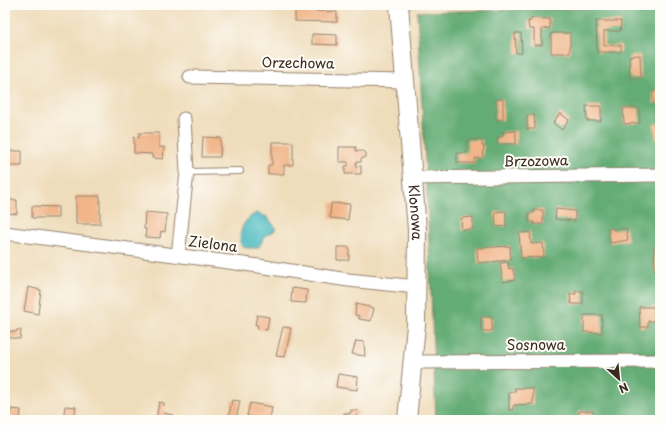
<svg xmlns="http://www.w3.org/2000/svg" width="665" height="425" viewBox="0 0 665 425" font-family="'Playpen Sans',sans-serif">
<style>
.forest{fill:#63ac74;stroke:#4f6b49}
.water{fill:#4ab9bf;stroke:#42726e}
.building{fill:#f1b589}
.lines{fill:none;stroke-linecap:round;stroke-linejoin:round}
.lane-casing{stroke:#95836c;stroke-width:8}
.street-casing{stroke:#95836c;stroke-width:15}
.secondary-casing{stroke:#95836c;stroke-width:20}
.lane{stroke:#fff;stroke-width:6}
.street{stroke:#fff;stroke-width:13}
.secondary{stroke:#fff;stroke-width:18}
.labels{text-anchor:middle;stroke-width:4;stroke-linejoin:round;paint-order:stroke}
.street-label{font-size:14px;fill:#3b2a1e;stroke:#fdfcf7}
</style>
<rect width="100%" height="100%" fill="#fdfcf7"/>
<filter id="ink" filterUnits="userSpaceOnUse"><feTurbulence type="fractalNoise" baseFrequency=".025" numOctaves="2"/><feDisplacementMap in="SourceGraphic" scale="8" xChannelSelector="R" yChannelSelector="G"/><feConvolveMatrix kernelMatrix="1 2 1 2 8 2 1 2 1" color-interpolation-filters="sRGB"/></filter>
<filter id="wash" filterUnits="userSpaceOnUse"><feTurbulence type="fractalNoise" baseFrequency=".012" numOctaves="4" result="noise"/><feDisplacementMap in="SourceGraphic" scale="16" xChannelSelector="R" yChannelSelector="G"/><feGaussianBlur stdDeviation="0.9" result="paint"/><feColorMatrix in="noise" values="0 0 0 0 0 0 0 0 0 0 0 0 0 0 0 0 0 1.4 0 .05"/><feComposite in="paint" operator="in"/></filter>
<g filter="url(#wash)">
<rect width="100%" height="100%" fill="#efdcba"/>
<!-- forest -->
<path class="forest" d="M660,7v413h-224l-8,-204 -11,-204z"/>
<!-- water -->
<path class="water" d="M257,213l10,4 9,11 -2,3 -8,4 -8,13h-12l-5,-3c-3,-13 3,-27 16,-32z"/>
<g id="blocks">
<!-- building -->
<path class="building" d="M295,7l19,1v3l23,1v10l-42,-1z
M531,18l19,1v9l-8,1v16h-8v-16h-5l-1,-8h3z
M596,21h25l-1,10h-16v15l17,-1v7h-24z
M515,33h6l1,20h-6z
M551,33h19v20h-19z
M312,34l25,1v10l-25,-1z
M640,55l1,23 -11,1 -1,-23z
M653,91h7v12h-7z
M496,99h7v21h-7z
M586,106h15v15h-14z
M623,108h16l1,15 -16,1z
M560,113l9,7 -7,10 -9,-7z
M527,115h7l1,14h-8z
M654,124h6v15h-4z
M516,131v13h-19v-7h5v-5z
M139,133h20v14h5l-1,12 -11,-1v-4l-18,-1v-16l5,1z
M203,137l18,1 -1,19h-18z
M468,140h14v6h2l-2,12h-7v5h-18v-10h9z
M272,142h21v23h-9v9h-16v-9h4z
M339,147h17v4h7l3,2v4l-5,2v3h-5v5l5,-1v8h-16v-8h3v-4h-9z
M5,151h17v15h-17z
M76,196h24v28h-24z
M5,200h12v14l-12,-1z
M331,203l19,1 -2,16 -18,-2z
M32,206l26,1v11h-26z
M556,209l19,2v10l-20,-2z
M534,210h9v14h-9v-2h-5v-9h5z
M506,211v15l-10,1 -1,-15z
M145,212l22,2 -2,18 -4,-1 -1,7 -15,-1 1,-8h-2z
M473,217v12l-11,1 -1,-12z
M613,228v2l13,-2 2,12 -18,3 -2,-14z
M530,232l1,12 12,-1 1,14 -23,1 -2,-25z
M510,246l1,14 -33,3 -1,-15z
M337,247h12v13h-12z
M654,247h6v24l-5,1z
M508,262l1,7 4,-1 2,12 -12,2 -3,-19z
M28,287l13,3 -3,24 -14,-3z
M292,288l15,2 -1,13 -15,-1z
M575,291h8v13h-12l-1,-10h6z
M356,304l18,4 -3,13 -12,-2v-3l-4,-1z
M639,307h16v14h-7v6h-8z
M257,315l12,2 -2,13 -10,-1 1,-4h-3z
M584,315h18v18l-18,-1z
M481,317h11v14h-11z
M283,327l8,1 -6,29 -9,-1z
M17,330h4l-1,9 -15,-2v-6l11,1z
M356,341l8,1 1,14 -13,-2z
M338,374l20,3 -1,13 -21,-3z
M515,388h18v16l-19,1 -2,5h-3v-18l6,-1z
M232,400l8,1 -4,19h-8z
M159,402l5,1 -1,10 10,2 -1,5h-16z
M250,403l22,4 -2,13 -23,-4z
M65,406l11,1 -2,13h-11z
M11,409l10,1 -1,10h-15v-9l6,1z
M351,410l7,1 -2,9h-15v-2h2l1,-5 6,1z
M579,411h14v8h-14z
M213,417l13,2v1h-13z"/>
</g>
</g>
<g filter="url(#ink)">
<use href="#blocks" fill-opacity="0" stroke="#95836c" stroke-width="1"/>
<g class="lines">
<!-- lane casing -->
<g class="lane-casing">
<path id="lane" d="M187,172l53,-1"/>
</g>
<!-- street casing -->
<g class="street-casing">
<path id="street" d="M190,77l215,4
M413,178l247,-3
M5,233l254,33 89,14 69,7
M178,256l9,-84 -3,-53
M412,362l248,-1"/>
</g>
<!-- secondary casing -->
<g class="secondary-casing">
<g id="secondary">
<path id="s1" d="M399,5l18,225 -1,95 -9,95"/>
</g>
</g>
<!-- lane -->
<use href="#lane" class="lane"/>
<!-- street -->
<use href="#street" class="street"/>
<!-- secondary -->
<use href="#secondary" class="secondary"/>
</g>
</g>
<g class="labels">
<!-- street labels -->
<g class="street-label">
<text transform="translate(298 63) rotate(1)" y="5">Orzechowa</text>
<text transform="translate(536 161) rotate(-1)" y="5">Brzozowa</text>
<text dy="5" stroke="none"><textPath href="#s1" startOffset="208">Klonowa</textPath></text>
<text transform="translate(213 244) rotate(7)" y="5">Zielona</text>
<text x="536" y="350">Sosnowa</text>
</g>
</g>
<!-- margin -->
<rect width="665" height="425" fill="none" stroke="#fdfcf7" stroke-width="20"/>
<!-- north arrow -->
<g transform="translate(619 379) rotate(153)" stroke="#fdfcf7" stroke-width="3" paint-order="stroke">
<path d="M0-3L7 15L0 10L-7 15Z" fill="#3b2a1e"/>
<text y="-6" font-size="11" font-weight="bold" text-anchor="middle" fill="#3b2a1e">N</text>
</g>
</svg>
